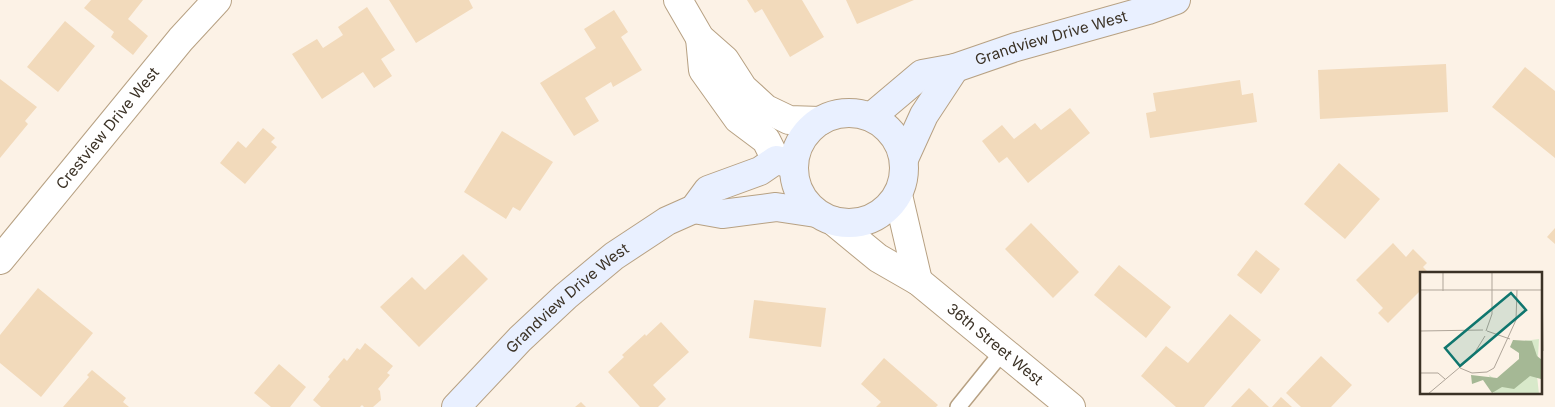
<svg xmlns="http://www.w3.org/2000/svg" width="1555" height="407" viewBox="0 0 1555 407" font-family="Inter,sans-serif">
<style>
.building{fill:#f2dabb}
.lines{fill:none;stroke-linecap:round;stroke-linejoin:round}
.lane-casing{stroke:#b7a183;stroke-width:18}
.street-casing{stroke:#b7a183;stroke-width:30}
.secondary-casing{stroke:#b7a183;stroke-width:30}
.lane{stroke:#fff;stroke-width:15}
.street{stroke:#fff;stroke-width:28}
.secondary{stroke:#e9f0ff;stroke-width:28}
.labels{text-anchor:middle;stroke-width:4;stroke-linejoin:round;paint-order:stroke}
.street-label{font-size:15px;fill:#3b3226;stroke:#fff}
.inset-road{fill:none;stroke:#afa599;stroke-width:1}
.view{fill:#0f766e;fill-opacity:0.15;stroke:#0f766e;stroke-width:2.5}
.inset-edge{fill:none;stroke:#3b3226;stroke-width:2.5}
</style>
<rect width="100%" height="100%" fill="#fcf2e6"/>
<!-- building -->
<path class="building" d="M91,0h52l-15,19 20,17 -15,19 -22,-18 3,-5 -30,-24z
M389,0h80l4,8 -57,35z
M747,0h55l22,37 -34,20 -28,-48 -7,4z
M846,0h68l-57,24z
M367,7l28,43 -14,9 11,17 -18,12 -11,-16 -41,27 -30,-45 25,-15 6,9 20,-13 -5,-8z
M614,10l14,22 -7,5 21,33 -29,17 -2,-5 -26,16 14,23 -25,15 -34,-53 56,-35 -12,-19z
M65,21l30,25 -37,46 -31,-25z
M1446,64l2,48 -128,7 -2,-49z
M1525,67l30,24v67l-63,-51z
M0,79l37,28 -12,14 3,3 -28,34z
M1240,80l2,15 11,-2 4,29 -107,16 -4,-25 10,-2 -3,-18z
M1070,108l20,25 -62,50 -21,-26 -8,6 -17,-22 20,-16 12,14 21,-16 6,7z
M263,128l12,10 -4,4 6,5 -32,37 -25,-21 18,-22 8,7z
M502,131l51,31 -33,49 -7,-4 -7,12 -42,-27z
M1339,163l41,36 -35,40 -41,-35z
M1031,223l48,49 -26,26 -48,-49z
M1555,228v16l-8,-7z
M1393,243l13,14 7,-8 14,14 -4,4 6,6h-8v17l-33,33 -10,-10 5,-5 -27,-28z
M1256,250l24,19 -19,25 -24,-19z
M463,254l25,25 -69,68 -39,-40 32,-30 13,13z
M1119,265l52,42 -25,31 -52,-43z
M38,288l55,45 -52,64 -41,-34v-28z
M754,300l72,8 -5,39 -72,-9z
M1230,314l31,26 -57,67h-28l-35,-31 25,-30 22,17z
M661,322l28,30 -36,33 13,14 -8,8h-18l-32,-35 16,-15 -2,-2 23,-21 1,2z
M365,343l28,23 -6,7 3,2 -12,14 2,2 1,9 -8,7h-9l-2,-2 -2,2h-39l-8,-7 17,-21 -2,-2 16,-19 3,3 10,-13 3,2z
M1321,356l31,29 -21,22h-30l-15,-14z
M884,358l54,47 -2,2h-60l5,-5 -20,-18z
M279,364l27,23 -16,20h-19l-17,-14z
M92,370l34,28 -3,4 6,5h-66l26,-30 -2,-2z
M1249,388l20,19h-38z
M1281,397l11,10h-20z
M581,402l5,5h-11z"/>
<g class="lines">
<!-- lane casing -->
<g class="lane-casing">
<path id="lane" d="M958,407l46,-57"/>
</g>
<!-- street casing -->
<g class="street-casing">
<g id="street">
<path d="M678,0l22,38 25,22 18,28 23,21 23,11 31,1"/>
<path d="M700,38l3,32 35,49 28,21 10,20"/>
<path d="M898,195l20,86"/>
<path id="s1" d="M833,221l45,37 40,23 153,126"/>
<path id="s2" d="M0,260l181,-221 36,-39"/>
</g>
</g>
<!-- secondary casing -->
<g class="secondary-casing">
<g id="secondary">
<circle cx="849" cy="168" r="55"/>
<path id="s3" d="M871,117l51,-43 33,-6 61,-21 132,-37 28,-10"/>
<path d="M904,159l20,-44 31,-47"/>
<path d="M694,209l28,5 54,-7 40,6"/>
<path id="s4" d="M456,407l64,-68 46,-43 48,-40 53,-35 27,-12 14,-19 52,-19 16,-11 17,4"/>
</g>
</g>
<!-- lane -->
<use href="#lane" class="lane"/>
<!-- street -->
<use href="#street" class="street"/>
<!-- secondary -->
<use href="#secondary" class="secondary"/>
</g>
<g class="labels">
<!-- street labels -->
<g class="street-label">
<text dy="5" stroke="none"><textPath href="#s3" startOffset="201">Grandview Drive West</textPath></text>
<text dy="5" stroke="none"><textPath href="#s2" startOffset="170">Crestview Drive West</textPath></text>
<text dy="5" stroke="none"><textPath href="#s4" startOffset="156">Grandview Drive West</textPath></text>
<text dy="5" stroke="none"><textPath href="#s1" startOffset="204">36th Street West</textPath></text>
</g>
</g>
<!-- overview -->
<g transform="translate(1420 272)">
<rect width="122" height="122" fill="#fcf2e6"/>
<path d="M119,67l-2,37 2,18h-45l-5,-19 7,5 25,-21 2,-18z" fill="#d8e9ca"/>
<path d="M93,68l19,1 5,15 5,4 -1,19 -11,-3 -16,13 -12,-2 -10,6 -9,-13 -11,4 -1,-9 26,3 22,-19v-6l-9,-6z" fill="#a5b895"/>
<path class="inset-road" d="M122,0l1,79M0,18h123M23,19v-19M0,59l63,-1M66,59l6,-17v-42M67,59l23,8M40,96l12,5 15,-1 7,-4 22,-48 1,-30M0,101h18l7,6M8,122l44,-37 13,-21"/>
<path class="view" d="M91,21l15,17 -66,56 -15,-18z"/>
<rect width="122" height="122" class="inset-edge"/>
</g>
</svg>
